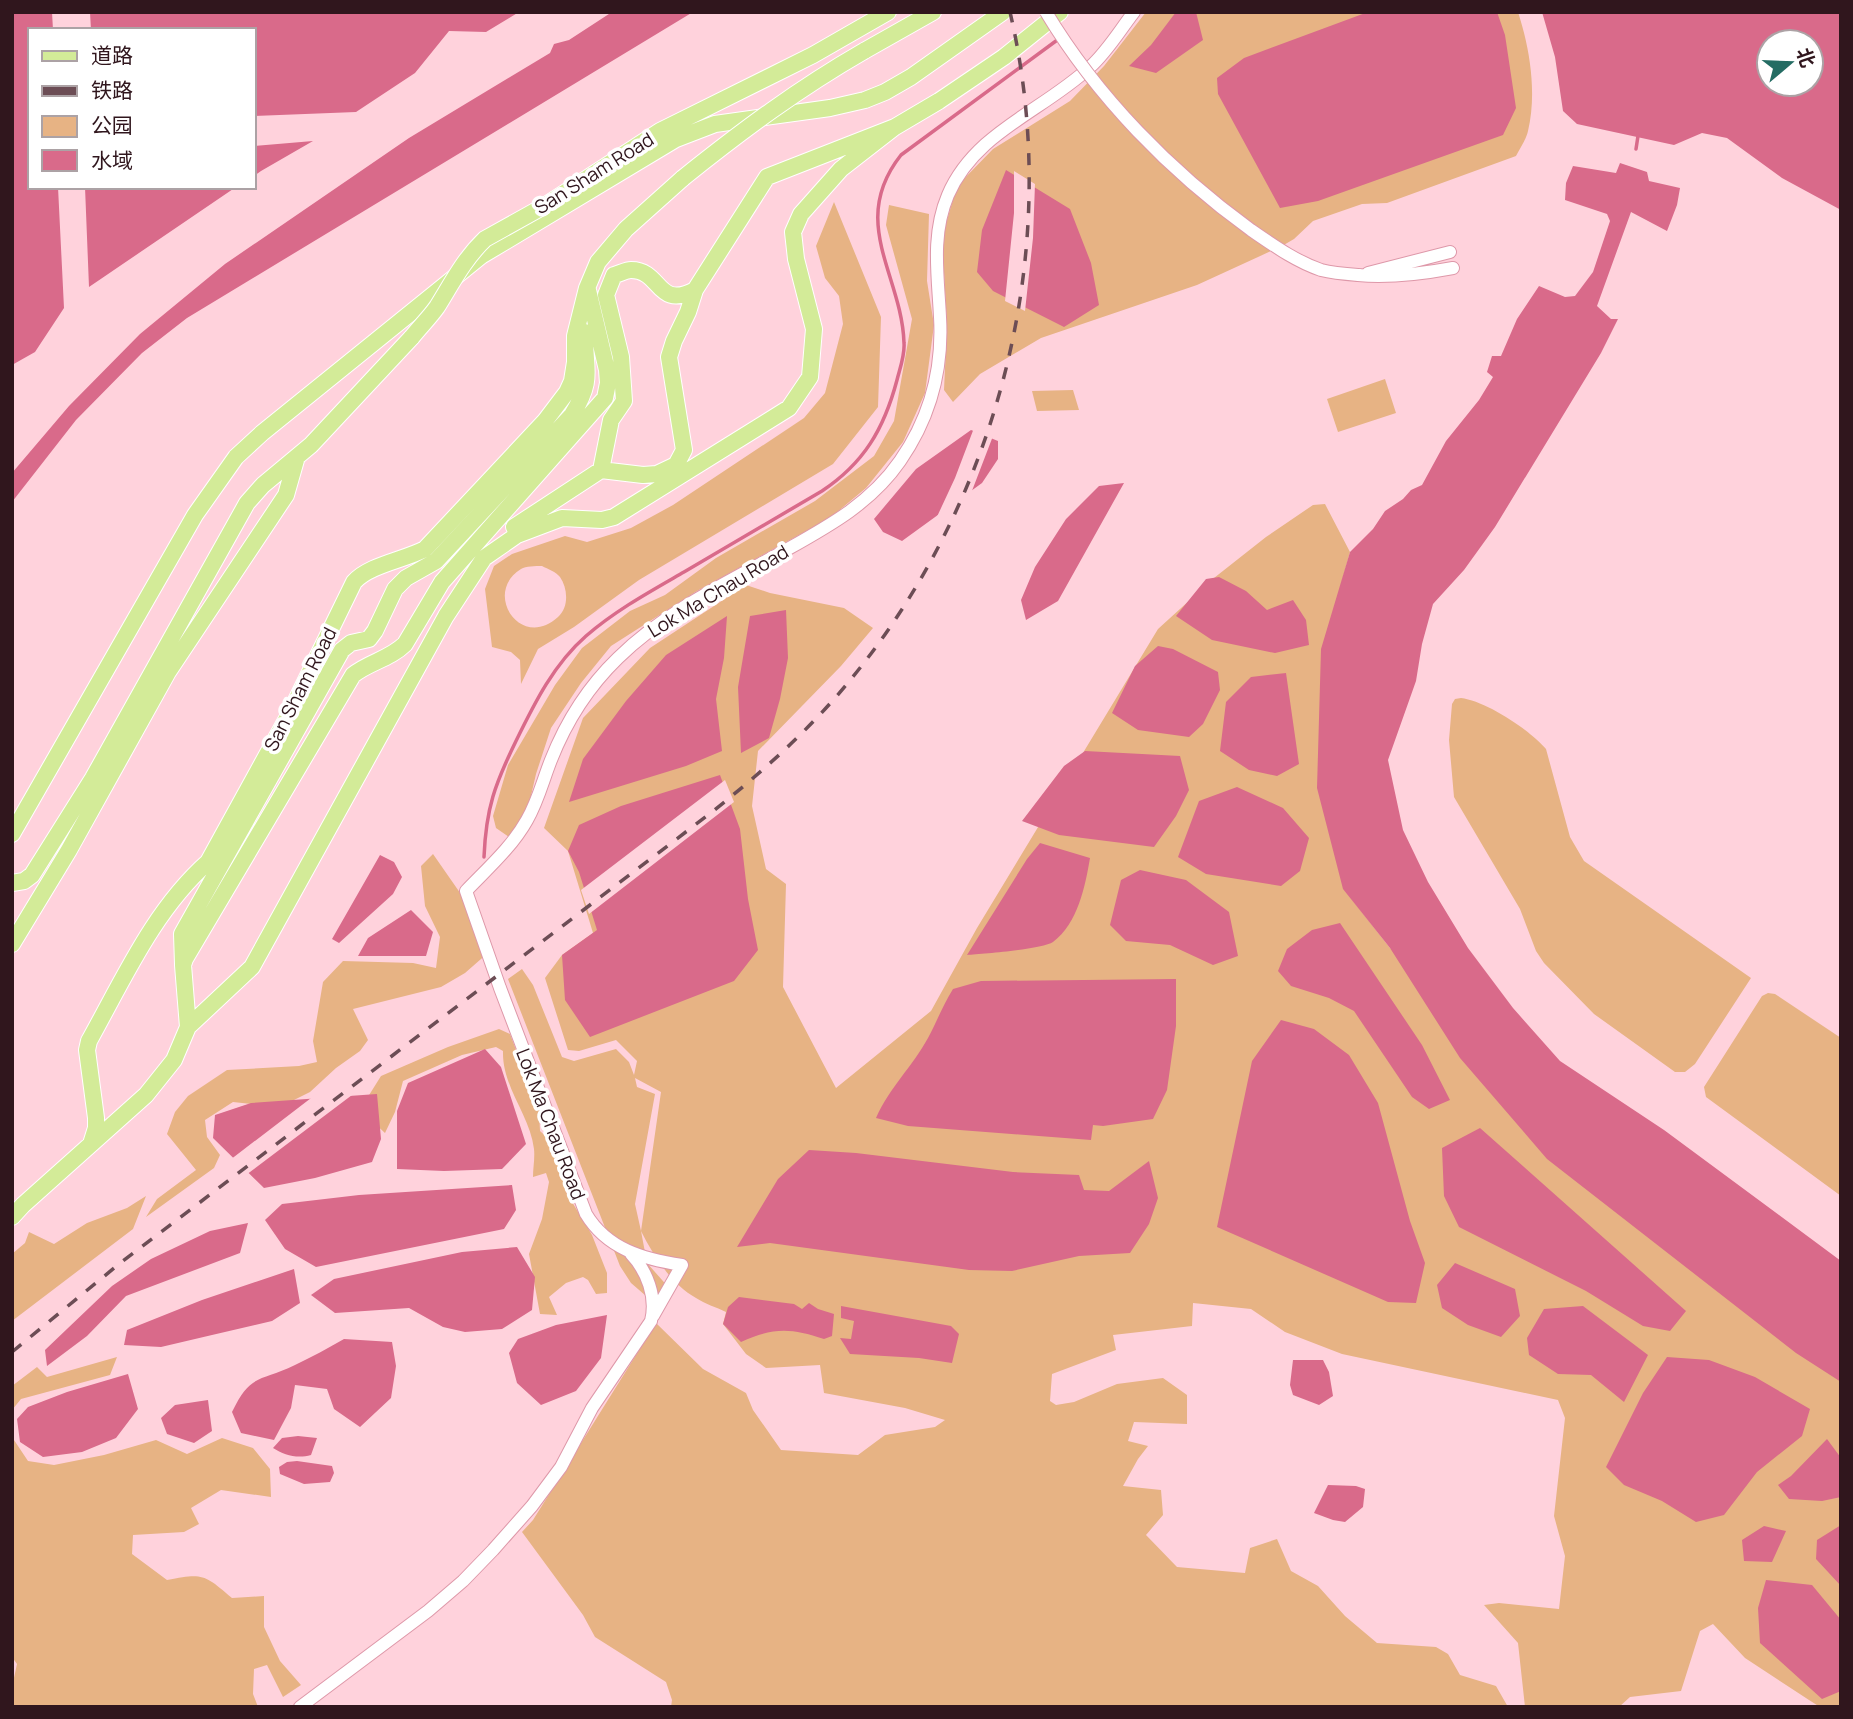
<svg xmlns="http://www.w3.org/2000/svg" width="1853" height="1719" viewBox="0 0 1853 1719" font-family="Manrope,'Noto Sans SC',sans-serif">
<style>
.green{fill:#e7b384;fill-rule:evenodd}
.water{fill:#d96a8a;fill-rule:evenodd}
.pier{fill:#ffd2dc}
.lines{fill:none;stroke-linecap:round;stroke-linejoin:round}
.stream{stroke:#d96a8a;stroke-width:3.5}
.tertiary-casing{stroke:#de98a9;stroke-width:14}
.primary-casing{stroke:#fff;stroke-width:18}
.tertiary{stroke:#fff;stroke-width:12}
.primary{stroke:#d3eb98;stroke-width:16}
.rail{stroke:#6c4d55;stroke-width:3.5;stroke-dasharray:12 12;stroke-linecap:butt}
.tertiary-bridge-casing{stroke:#de98a9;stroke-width:14;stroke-linecap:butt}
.primary-bridge-casing{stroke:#fff;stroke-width:18;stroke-linecap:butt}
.tertiary-bridge{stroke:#fff;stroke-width:12}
.primary-bridge{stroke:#d3eb98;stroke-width:16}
.labels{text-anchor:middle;stroke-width:7;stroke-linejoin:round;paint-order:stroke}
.street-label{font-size:19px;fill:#30161d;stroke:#fff}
</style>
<rect width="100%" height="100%" fill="#ffd2dc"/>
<!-- green -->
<path class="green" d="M1146,12h372c12,37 19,81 10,119 -2,9 -8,17 -12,25l-129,47 -25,1 -49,17 -19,18 -12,7 -85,39 -156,53 -61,36 -27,28 -9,-12 3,-65 -5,-88 15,-51 36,-37 77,-48 34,-35z
M834,202l47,115 -3,90 -45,57 -194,116 -65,47 -36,22 -17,35 -1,-24 -9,-8 -19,-5 -7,-58 9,-23 18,-12 53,-18 22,6 44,-14 42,-23 131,-87 21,-25 18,-69 -4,-28 -14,-18 -9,-32zM542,566c6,3 14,6 18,11 8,12 9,30 -2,40 -37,34 -76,-24 -37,-48 5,-3 14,-3 21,-3z
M889,205l40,9 -2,67 7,44 -9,68 -22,49 -37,46 -36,30 -133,73 -86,55 -30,37 -30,45 -15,46 -9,39 -18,24 -13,-9 -3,-12 15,-51 47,-80 27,-37 48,-37 35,-16 51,-37 99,-57 59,-45 20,-35 18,-102 -26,-94z
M1385,379l11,34 -58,19 -11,-33z
M1073,390l6,20 -42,1 -5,-20z
M1325,504l25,48 -29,105 29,240 40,51 451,433v326h-21l-11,-7 -64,-42 -32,-34 -13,7 -19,60 -51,6 -11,10h-94l-7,-64 -34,-38 15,-2 60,6 6,-53 -11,-40 11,-98 -7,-18 -216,-46 -57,-22 -34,-23 -58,-6 -1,23 -79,9 3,15 -64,24 -2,27 6,4 18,-3 43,-18 46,-6 24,17v29l-53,-2 -6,19 20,5 -10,13 -15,27 38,4 2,25 -17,20 31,32 68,6 5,-25 27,-9 14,32 27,15 27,30 32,27 59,4 12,7 12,21 36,11 12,21h-837l1,-7 -6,-18 -71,-45 -12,-22 -61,-83 11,-12 123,-197 47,46 43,24 7,17 28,40 77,5 27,-20 50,-8 10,-7 -40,-12 -81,-15 -4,-28 -54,3 -20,-14 -23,-30 3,-12c-10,-5 -21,-8 -30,-14 -25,-14 -43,-43 -55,-67l6,32 23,26 -17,13 -22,-19 -11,-17 -112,-287 14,-10 11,16 29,72 12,4 42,-12 13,13 5,13 3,-14 -21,-21 -37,11 -11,-1 -23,-72 17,-23 31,-22 -25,-82 -24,-23 39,-110 67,-70 96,-63 24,8 74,15 29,20 -32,38 -83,85 -6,55 14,63 20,15 -3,103 53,101 95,-77 46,-83 181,-299 56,-51 52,-41 47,-32zM635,1078l26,14 -20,139 -6,-27 20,-110 -18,-7z
M1461,698c25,3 69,32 85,51l24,88 14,24 167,117 -56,86 -10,8h-10l-81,-58 -50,-51 -8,-12 -16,-42 -66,-112 -5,-57 3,-36 3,-5z
M433,854l48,69 8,29 -24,21 -24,14 -88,22 15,31 -8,11 -24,17 -26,24 -30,15 -47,-5 -28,18 2,17 13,18 -6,13 -68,49 11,-18 39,-29 -29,-36 8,-22 13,-16 39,-26 72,-4 18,-4 -4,-21 10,-59 20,-21 70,2 23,5 4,-31 -15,-31 -4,-40z
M1768,993l7,1 66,44v158l-135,-99 -2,-10 58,-91z
M499,1029l11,5 29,76 1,21 12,11 14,50 26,43 15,38v20l-11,1 -8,-14 -5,-3 -17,6 -17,14 8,18 -17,-1 -11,-60 13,-35 7,-37 -3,-9 -13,4c0,-9 2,-19 1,-28 -4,-34 -32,-62 -31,-98l-7,-4 -34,8 -59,26 -8,31 -10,21 -15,-14 -4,-19 15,-24 67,-29z
M146,1196l-13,33 -121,92v-67l13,-11 4,-11 25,12 33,-21 40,-15z
M117,1357l-7,18 -89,24 -9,11v-24l25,-19 10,10z
M12,1437l16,24 26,4 50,-10 52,-15 31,14 35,-16 31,10 17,21 1,28 -50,-7 -30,18 8,16 -15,8 -51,3 -1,19 35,26c36,-7 37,-6 65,18l32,-2v31l16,34 21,24 -18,12 -16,-32 -13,4 -1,25 5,13h-246v-20l5,-23 -5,-7z"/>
<!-- water -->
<path class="water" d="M12,12h40l1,18h-23v157h28l6,121 -29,44 -23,13z
M90,12h429l-33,20 -37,-1 -34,42 -59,39 -102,4v-86h-163z
M612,12h81l-506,306 -45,35 -66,67 -64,82v-29l57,-67 71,-72 85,-70 184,-126 141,-85 4,-9 15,-4z
M1176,12h20l7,28 -47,33 -27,-7 22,-21z
M1368,12h129l8,23 11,73 -13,27 -185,66 -38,7 -62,-114 -1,-16 27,-20z
M1542,12h299v198l-59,-32 -55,-40 -25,-5 -28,12 -97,-21 -14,-13 -8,-54zM1769,42h42v42h-42z
M313,141l-52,30 -7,5v-30z
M1620,163l27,9 2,9 31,7 -3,17 -10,26 -36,-19 -34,94 14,13h7l-17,34 -106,174 -31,43 -31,34 -11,40 -6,37 -28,79 15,70 25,52 40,66 45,60 47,53 104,69 177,131v121l-45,-29 -249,-194 -87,-101 -70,-110 -47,-59 -26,-101 4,-139 29,-97 23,-23 12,-18 18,-12 8,-9 11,-5 24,-44 33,-41 14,-23 -6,-5 5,-16h9l16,-37 22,-33 26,11 10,-1 18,-24 17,-51 -3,-7 -42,-14 1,-17 7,-17 43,7z
M1006,170l64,39 21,54 8,42 -35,22 -71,-36 -16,-19 5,-42z
M85,187h151l-147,100z
M971,430l27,11v18l-16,24 -80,58 -19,-9 -9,-13 42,-50z
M1124,483l-66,118 -32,19 -5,-20 14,-33 31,-48 33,-33z
M1219,577l27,14 21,19 26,-10 13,20 3,25 -34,8 -63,-13 -36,-24 30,-37z
M786,610l2,48 -8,41 -11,39 -28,15 -3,-66 12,-71z
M727,616l-3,42 -8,41 6,52 -36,15 -117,36 14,-43 43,-58 40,-46z
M1158,646l15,3 45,23 2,18 -17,34 -14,13 -51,-7 -26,-17 23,-47z
M1286,673l13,91 -22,12 -28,-6 -29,-19 6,-49 25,-25z
M1085,751l95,5 9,34 -13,26 -22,31 -95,-12 -37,-14 42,-55z
M720,775l20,54 8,70 10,51 -24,31 -144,56 -25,-37 -3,-45 35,-25 -18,-58 -11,-21 11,-26 42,-19z
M1237,787l46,21 26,30 -9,33 -19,15 -75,-12 -28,-17 21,-56z
M1040,843l50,15c-5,29 -12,65 -37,84 -10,7 -70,12 -86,13l60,-96z
M380,855l14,7 8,15 -9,17 -54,49 -7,-4z
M1140,870l46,10 43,32 9,44 -25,9 -43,-20 -44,-4 -16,-16 11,-45z
M411,910l22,22 -7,24h-68l10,-18z
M1340,923l82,122 28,55 -21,9 -17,-12 -58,-86 -25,-13 -38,-12 -13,-15 9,-22 25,-19z
M1176,979v47l-9,64 -14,29 -50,7 -10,-1 -2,15 -183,-14 -32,-8c14,-31 36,-51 52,-80 9,-17 15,-33 25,-49l28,-8z
M1281,1020l33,9 35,26 29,48 32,118 15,42 -9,40 -28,-1 -171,-75 35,-166z
M485,1049l16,18 25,77 -24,25 -58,2 -47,-2v-58l11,-28z
M377,1094l4,45 -9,23 -57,16 -51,10 -51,-50 2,-23 36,-12z
M1480,1128l206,183 -16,20 -27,-5 -57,-35 -127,-64 -15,-31 -2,-48z
M809,1150l47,3 157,19 66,3 5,15 25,1 40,-30 9,37 -9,26 -19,29 -51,3 -67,15 -43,-1 -199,-27 -33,4 41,-68z
M512,1185l4,25 -12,19 -188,38 -31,-18 -20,-29 17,-16 77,-9z
M248,1223l-8,30 -114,43 -39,40 -40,30 -2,-16 67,-64 39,-27 59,-28z
M517,1247l18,30 -3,33 -30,19 -37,3 -22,-5 -34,-19 -74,5 -24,-18 23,-16 128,-27z
M1455,1263l60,26 5,27 -19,21 -33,-12 -26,-17 -5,-23z
M294,1269l6,34 -28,18 -60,14 -51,12 -37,-2 3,-15 75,-30z
M739,1297l55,7 8,5 7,-6 9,6 16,5 -2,22 -8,3c-33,-11 -50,-12 -83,3l-18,-18 5,-17z
M841,1306l110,20 8,8 -7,29 -33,-5 -69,-4 -10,-16 11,1 3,-18 -13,-3z
M1583,1306l65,49 -24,47 -33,-27 -33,-1 -29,-19 -2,-17 17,-29z
M607,1315l-6,43 -25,33 -35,14 -24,-22 -8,-30 9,-14 38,-14z
M344,1339l48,3 4,24 -5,32 -31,29 -26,-18 -7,-20 -32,-4 -4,23 -17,32 -33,-7 -9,-21c19,-40 29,-30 63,-47 17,-8 33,-17 49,-26z
M1667,1357l42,3 46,17 55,32 -8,27 -45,36 -33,43 -28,7 -34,-21 -38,-16 -18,-18 37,-74z
M1293,1360h30l6,12 4,24 -14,9 -26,-10 -3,-10z
M128,1374l10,35 -22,29 -34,14 -39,5 -23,-15 -3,-23 11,-12 39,-15z
M208,1400l4,31 -18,12 -27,-9 -6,-16 14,-13z
M298,1436l19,2 -6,17c-14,4 -27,0 -38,-7l9,-10z
M1827,1439l14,19v39l-19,4 -33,-2 -11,-14 13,-9z
M297,1461l35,5 2,7 -4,9 -26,2 -24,-10 -1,-7 8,-5z
M1328,1485l28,1 9,3 -2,18 -18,15 -12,-2 -19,-7z
M1841,1525v61l-25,-27 1,-19z
M1764,1526l22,5 -14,31 -28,-1 -2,-21z
M1766,1580l46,5 29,35v71l-19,8 -62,-56 -2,-35z"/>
<!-- pier -->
<path class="pier" d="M1014,171l21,13 -2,54 -8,73 -20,-10 9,-88z
M974,428l19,8 -23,60 -35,25 20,-43z
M725,780l9,22 -145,112 -8,-24z
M356,1092l-110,83 -16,-15 85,-65z"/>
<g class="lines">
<!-- stream -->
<path class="stream" d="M1636,149l2,-13
M484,857c2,-49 11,-73 32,-116 19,-39 38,-77 70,-105 30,-26 65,-45 98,-64 46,-27 92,-54 138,-81 42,-28 62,-62 75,-111 3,-12 8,-25 7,-37 -2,-68 -56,-121 -3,-188l159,-117"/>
<!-- tertiary casing -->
<g class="tertiary-casing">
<path id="tertiary" d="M1368,273l82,-21
M1358,275c32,3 63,-1 95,-7
M653,1316l29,-51c-39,-6 -75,-16 -96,-51l-86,-226 -34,-97c21,-22 46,-44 61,-71 11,-19 16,-40 24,-60 15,-38 38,-74 67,-102 48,-47 110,-76 168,-108 43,-24 85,-47 114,-89 30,-43 43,-93 40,-144 -2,-42 -9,-82 8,-122 27,-63 95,-84 142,-128 17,-15 30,-37 44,-55
M300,1707l128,-96 35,-30 30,-31 39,-44 29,-39 31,-59 59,-87c6,-24 -4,-50 -20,-67"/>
</g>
<!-- primary casing -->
<g class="primary-casing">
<path id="primary" d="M864,51l69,-39
M546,205l114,-74 153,-76 75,-43
M601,470l42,5 14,-1 19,-9 8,-15 -15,-93 5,-16 14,-29 7,-22 72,-113 128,-50 44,-26 65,-44 56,-45
M514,527l87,-57 10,-50 13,-19 -3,-44 -15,-62 8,-20c5,-1 12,-5 17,-5 31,0 25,40 64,20
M12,834l183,-319 41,-58 26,-24 219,-177 195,-117 39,-15 115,-16 35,-8 20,-8 26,-15 92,-65
M12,883l12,-2 8,-6 61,-97 154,-275 16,-18 48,-40 101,-108
M12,944l57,-94 99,-178 118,-177 10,-35
M183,964l-1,-30 160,-284 9,-7 18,-4 6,-8 20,-42 11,-11 30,-17 136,-146c23,-38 12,-44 13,-83
M188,1027l-5,-62 2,-6 168,-284c16,-13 37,-16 52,-31l37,-62 163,-184 3,-15 -1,-13 -19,-80
M91,1144l5,-16v-10l-9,-68 2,-9c35,-63 65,-131 119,-179l82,-149 64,-131c15,-17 50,-22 71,-33l120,-128 22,-29 5,-11 3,-19v-26l12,-48 11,-26 28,-33 57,-51
M12,1217l11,-12 123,-110 28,-35 14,-33 64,-60 194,-351 38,-58 33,-23 45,-17 40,2 12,-3 175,-109 21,-31 4,-48 -18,-70 -3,-27 8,-18 40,-45 54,-42"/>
</g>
<!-- tertiary -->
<use href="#tertiary" class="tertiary"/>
<!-- primary -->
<use href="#primary" class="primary"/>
<!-- rail -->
<path class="rail" d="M12,1352l107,-88 593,-452c44,-35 86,-72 123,-114 162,-185 231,-446 175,-686"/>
<!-- tertiary-bridge casing -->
<g class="tertiary-bridge-casing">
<path id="tertiary-bridge" d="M1046,12c51,85 125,160 205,218 22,15 44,31 70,40 12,3 24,4 37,5"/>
</g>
<!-- primary-bridge casing -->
<g class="primary-bridge-casing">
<path id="primary-bridge" d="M683,178c60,-48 115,-89 181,-127
M412,337c8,-10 18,-20 25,-30 15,-24 27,-48 48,-68l61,-34"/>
</g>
<!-- tertiary-bridge -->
<use href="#tertiary-bridge" class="tertiary-bridge"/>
<!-- primary-bridge -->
<use href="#primary-bridge" class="primary-bridge"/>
</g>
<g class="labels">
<!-- street labels -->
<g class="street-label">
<text transform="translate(594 173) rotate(-32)" y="7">San Sham Road</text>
<text transform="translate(718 591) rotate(-31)" y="7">Lok Ma Chau Road</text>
<text transform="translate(300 689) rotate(-63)" y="7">San Sham Road</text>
<text transform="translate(551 1124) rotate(69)" y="7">Lok Ma Chau Road</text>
</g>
</g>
<!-- border -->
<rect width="1853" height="1719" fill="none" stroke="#30161d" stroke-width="28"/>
<!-- legend -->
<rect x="28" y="28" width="228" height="161" fill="#ffffff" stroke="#aca2a5" stroke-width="2"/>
<rect x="42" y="51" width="35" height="10" fill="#d3eb98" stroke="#aca2a5" stroke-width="2"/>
<text x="91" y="63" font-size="21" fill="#30161d">道路</text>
<rect x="42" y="86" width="35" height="10" fill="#6c4d55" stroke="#aca2a5" stroke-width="2"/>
<text x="91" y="98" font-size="21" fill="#30161d">铁路</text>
<rect x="42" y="116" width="35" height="21" fill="#e7b384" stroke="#aca2a5" stroke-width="2"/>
<text x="91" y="133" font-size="21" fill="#30161d">公园</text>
<rect x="42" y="150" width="35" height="21" fill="#d96a8a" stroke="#aca2a5" stroke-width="2"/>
<text x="91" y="168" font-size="21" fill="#30161d">水域</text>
<!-- north arrow -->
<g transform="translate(1790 63) rotate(71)"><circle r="33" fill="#ffffff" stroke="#aca2a5" stroke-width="2"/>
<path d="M0-5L12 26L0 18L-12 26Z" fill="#246c63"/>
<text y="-10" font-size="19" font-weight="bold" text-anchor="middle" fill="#30161d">北</text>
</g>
</svg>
